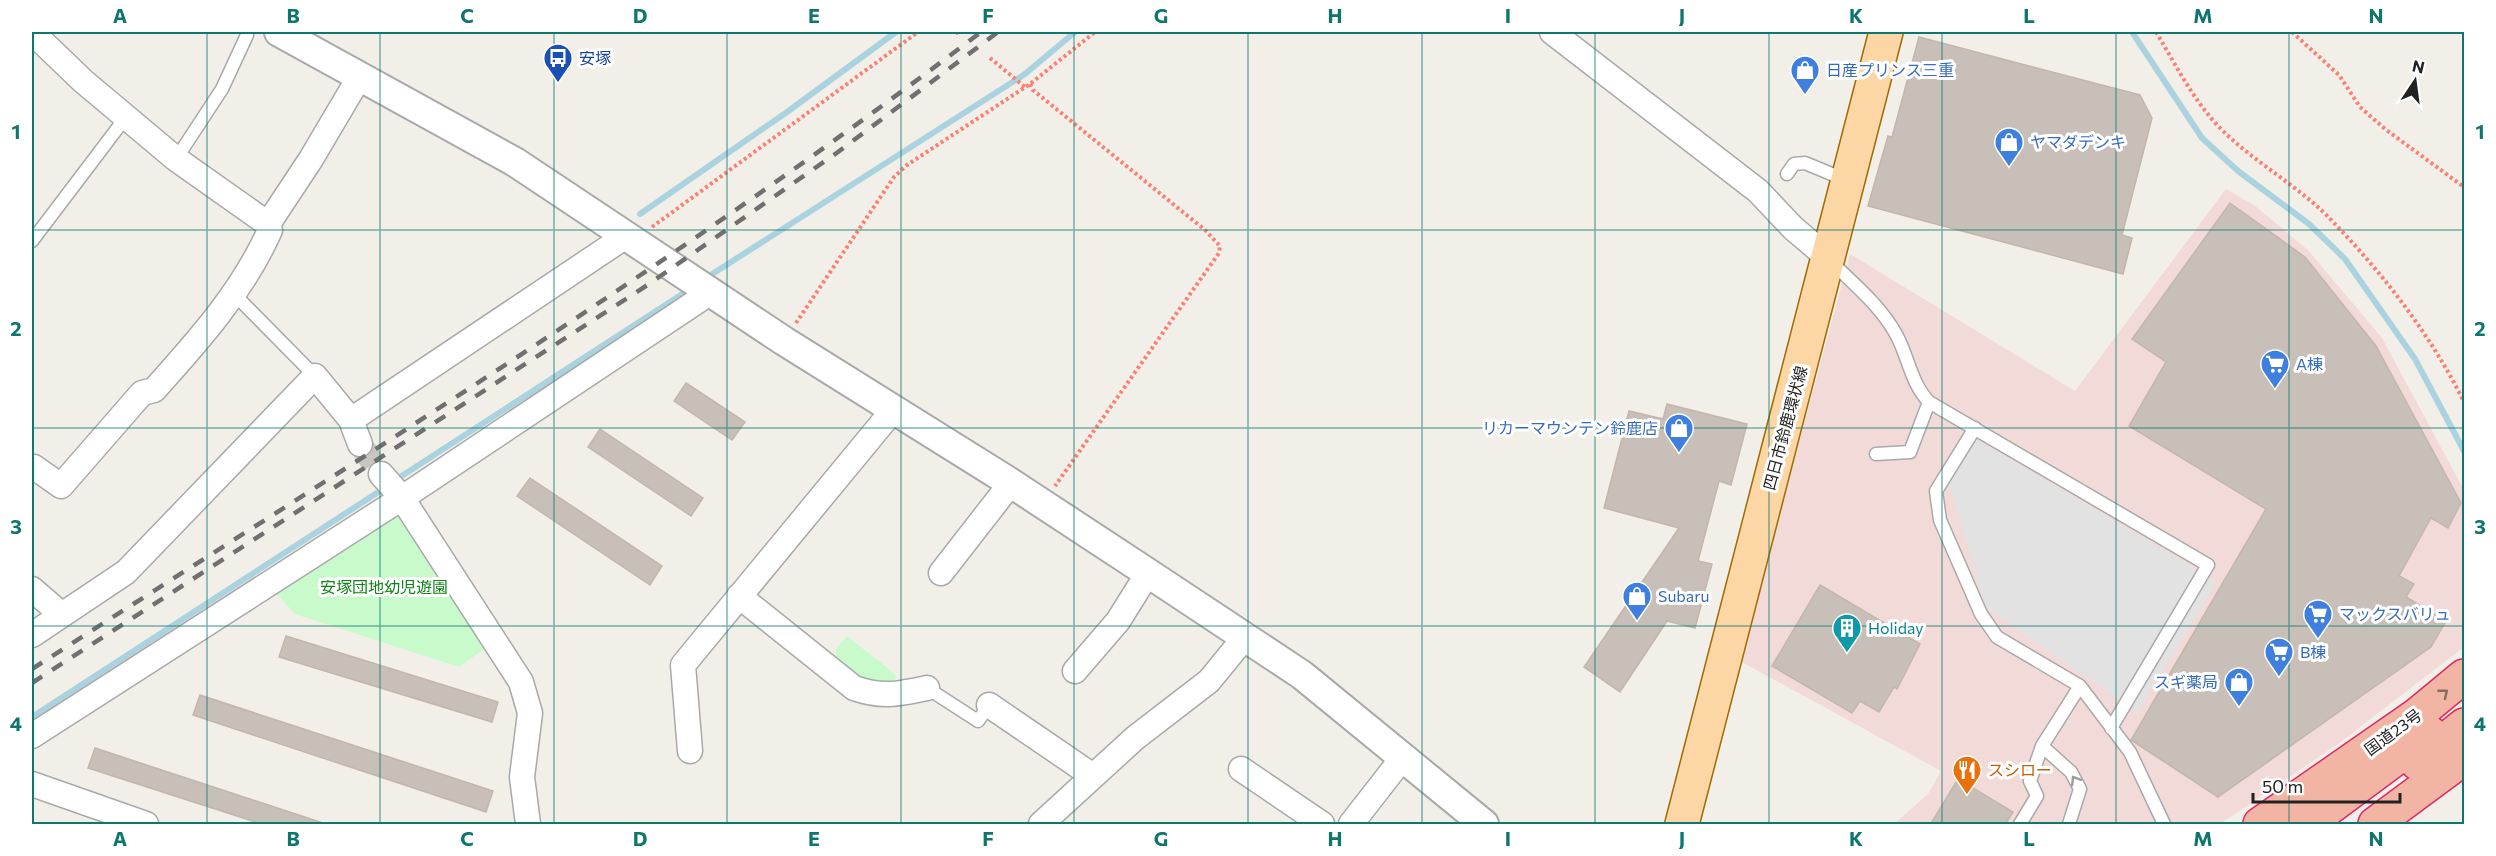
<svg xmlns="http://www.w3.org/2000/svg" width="2496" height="856" viewBox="0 0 2496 856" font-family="Commissioner,'Noto Sans JP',sans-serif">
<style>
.commercial{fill:#f2dad9}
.park{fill:#c8facc}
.parking{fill:#e2e2e2}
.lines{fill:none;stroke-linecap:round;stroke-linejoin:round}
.stream{stroke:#aad3df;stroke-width:6}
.building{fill:#c7bfb8;stroke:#c4b6ab;stroke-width:1.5}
.minor-tunnel{stroke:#c8c6c1;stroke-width:24;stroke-dasharray:24 12;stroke-linecap:butt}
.service-casing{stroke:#a9a9a9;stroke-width:15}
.minor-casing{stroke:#a9a9a9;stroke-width:27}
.tertiary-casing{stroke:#a9a9a9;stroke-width:32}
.primary-casing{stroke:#a06b00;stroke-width:36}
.trunk-casing{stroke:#dc2a67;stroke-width:36}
.path{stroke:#fa8072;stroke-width:4;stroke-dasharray:3 3;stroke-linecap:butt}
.service{stroke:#fff;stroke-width:12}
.minor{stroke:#fff;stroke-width:24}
.tertiary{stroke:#fff;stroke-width:28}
.primary{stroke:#fcd6a4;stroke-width:33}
.trunk{stroke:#f2b4a3;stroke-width:33}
.rail{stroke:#707070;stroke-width:4.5;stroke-dasharray:12 12;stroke-linecap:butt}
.oneway{stroke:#8a6b62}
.oneway2{stroke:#9c9c9c}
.grid{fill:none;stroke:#0f766e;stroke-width:1.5;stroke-opacity:0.55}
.labels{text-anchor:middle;stroke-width:6;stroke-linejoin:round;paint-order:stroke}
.transit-label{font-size:16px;fill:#164399;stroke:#fff;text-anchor:start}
.shop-label{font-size:16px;fill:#366cbe;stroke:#fff;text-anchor:start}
.street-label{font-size:16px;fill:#222;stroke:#fff}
.park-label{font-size:16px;fill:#0c8416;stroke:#fff}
.culture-label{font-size:16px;fill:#0d838f;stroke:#fff;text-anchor:start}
.food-label{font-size:16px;fill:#c56008;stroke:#fff;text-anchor:start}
.neatline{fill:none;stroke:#0f766e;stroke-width:2}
.grid-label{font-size:20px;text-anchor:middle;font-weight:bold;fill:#0f766e}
</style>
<rect width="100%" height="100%" fill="#f2efe9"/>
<!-- commercial -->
<path class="commercial" d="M2226,189l28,16 54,45 74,88 82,152v157l-126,97 -118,80h-326l34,-30 13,-23 -201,-110 110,-407 225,137z"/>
<!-- park -->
<path class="park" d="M395,517l9,2 83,128 -28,20 -164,-53 -18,-20z
M847,636l48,38 1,11 -30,-2 -30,-22v-12z"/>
<!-- parking -->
<path class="parking" d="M1971,436l246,146 -80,130 -151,-104 -38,-127z"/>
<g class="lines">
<!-- stream -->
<path class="stream" d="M2132,32l70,106 36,33 71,53 36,35 70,100 49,92
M640,214l147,-102 109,-80
M706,278l319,-204 50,-42
M394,481l296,-192
M32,717l354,-230"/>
</g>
<!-- building -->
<path class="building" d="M1919,37l221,58 12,23 -30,117 10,3 -9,36 -255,-68 20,-70 4,1z
M2230,203l75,54 71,89 85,157 -13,25 -17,-10 -32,58 15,8 -8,13 40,24 -15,26 -213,150 -87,-57 135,-231 -137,-83 37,-64 -34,-23z
M686,383l59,39 -13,18 -58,-39z
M1667,404l80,20 -16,61 -12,-4 -21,80 14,3 -17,64 -28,-7 -47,71 -36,-25 95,-139 -75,-20 25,-97 34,8z
M600,429l103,69 -12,18 -103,-69z
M530,478l132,88 -12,19 -133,-89z
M1820,585l100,59 -23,45 -3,-2 -15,25 -19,-11 -8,12 -80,-47z
M286,636l212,66 -6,20 -213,-65z
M200,695l293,96 -7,21 -293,-97z
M95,748l225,74 -1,3h-54l-177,-57z
M1958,779l55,33 -8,13h-75z"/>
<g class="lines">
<!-- minor-tunnel -->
<path class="minor-tunnel" d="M360,444l21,30"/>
<!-- service casing -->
<g class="service-casing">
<path id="service" d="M176,159l46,-70 25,-54
M1787,174l7,-10 11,-1 41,17
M32,241l94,-124
M1829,260c24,23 52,46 68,76 12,23 14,47 32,66l279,163 -97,163
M234,294l81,82
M1975,428l-39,63 4,29 41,94 16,23 83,49 50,66 34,72
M1876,454l34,-2 19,-50
M927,688l51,33 11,-16
M2042,746l29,26 9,17 -11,35
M2020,824l17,-28 -7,-15 12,-35 38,-60"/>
</g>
<!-- minor casing -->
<g class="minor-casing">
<path id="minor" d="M32,32l51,49 93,78 92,65 43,-65 49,-83
M1552,32l206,159 35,37 34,29
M351,420l9,24
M34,467l27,19 81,-93 12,-3c44,-49 89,-99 116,-160l-2,-6
M381,474l21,24 119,184 9,31 -8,64 6,47
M941,573l70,-90
M32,589l30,26
M739,596l115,92c28,10 45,6 73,0
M32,635l94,-63 189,-196 36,44 275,-184
M1075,671l43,-50 30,-48
M989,705l104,71
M32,736l370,-238 309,-206
M690,751l-7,-86 211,-256
M1241,769l81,55
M32,784l114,40
M1041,824l94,-86 74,-57 36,-44
M1351,824l53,-68"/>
</g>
<!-- tertiary casing -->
<g class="tertiary-casing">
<path id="tertiary" d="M279,32l236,130 269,179 227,142 137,90 154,102 182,149"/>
</g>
<!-- primary casing -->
<g class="primary-casing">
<path id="primary" d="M1682,824l204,-792"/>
</g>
<!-- trunk casing -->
<g class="trunk-casing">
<path id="trunk" d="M2417,763l47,-38
M2260,824l158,-110 46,-38
M2302,824l27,-16 101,-75
M2375,824l89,-66"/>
</g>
<!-- path -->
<path class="path" d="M956,32l3,2
M2156,32c20,33 38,70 66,98 34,34 79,57 112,93 51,53 98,114 130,179
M2292,32l47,43 21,32 25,22 79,58
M990,58l35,29
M1030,84l3,6 172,140 15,16 -1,7 -164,233
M652,227l266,-195
M796,323l98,-146 13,-12 123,-81 65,-52"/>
<!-- service -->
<use href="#service" class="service"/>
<!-- minor -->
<use href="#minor" class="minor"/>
<!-- tertiary -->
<use href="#tertiary" class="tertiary"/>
<!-- primary -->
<use href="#primary" class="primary"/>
<!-- trunk -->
<use href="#trunk" class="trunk"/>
<!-- rail -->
<path class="rail" d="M32,669c320,-206 646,-406 949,-637
M32,683l617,-399 189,-132 160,-120"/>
</g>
<!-- one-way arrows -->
<defs><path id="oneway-chevron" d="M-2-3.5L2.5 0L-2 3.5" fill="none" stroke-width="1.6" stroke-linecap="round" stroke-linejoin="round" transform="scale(1.5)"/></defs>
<use class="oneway" href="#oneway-chevron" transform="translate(2444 693) rotate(-39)"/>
<use class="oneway2" href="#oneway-chevron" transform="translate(2075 780) rotate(-122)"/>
<!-- grid -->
<path class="grid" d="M207,32v792M380,32v792M554,32v792M727,32v792M901,32v792M1074,32v792M1248,32v792M1422,32v792M1595,32v792M1769,32v792M1942,32v792M2116,32v792M2289,32v792M32,230h2432M32,428h2432M32,626h2432"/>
<!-- icons -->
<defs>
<g id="bus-pin" transform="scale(1.5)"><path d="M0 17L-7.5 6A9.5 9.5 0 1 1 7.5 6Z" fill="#1a4fb4" stroke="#fff"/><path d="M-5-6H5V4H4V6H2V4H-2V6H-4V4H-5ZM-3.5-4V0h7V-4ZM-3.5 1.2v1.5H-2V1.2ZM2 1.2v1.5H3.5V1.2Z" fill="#fff"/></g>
<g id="shop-pin" transform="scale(1.5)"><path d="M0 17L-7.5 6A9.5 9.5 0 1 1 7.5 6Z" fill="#3f7fe0" stroke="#fff"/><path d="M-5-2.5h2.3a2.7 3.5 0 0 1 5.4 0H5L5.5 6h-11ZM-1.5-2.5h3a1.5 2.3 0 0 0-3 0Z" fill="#fff"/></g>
<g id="supermarket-pin" transform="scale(1.5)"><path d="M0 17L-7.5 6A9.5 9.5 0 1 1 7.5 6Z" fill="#3f7fe0" stroke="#fff"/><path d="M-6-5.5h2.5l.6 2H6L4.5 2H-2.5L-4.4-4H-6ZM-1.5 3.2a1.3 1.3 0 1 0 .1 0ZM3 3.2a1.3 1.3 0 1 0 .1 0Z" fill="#fff"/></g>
<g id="building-pin" transform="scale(1.5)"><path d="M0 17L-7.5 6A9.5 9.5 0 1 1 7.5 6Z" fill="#0f9aa8" stroke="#fff"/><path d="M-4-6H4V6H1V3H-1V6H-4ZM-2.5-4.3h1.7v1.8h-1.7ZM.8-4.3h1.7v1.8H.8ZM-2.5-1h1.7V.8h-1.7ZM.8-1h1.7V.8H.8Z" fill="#fff"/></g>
<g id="restaurant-pin" transform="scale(1.5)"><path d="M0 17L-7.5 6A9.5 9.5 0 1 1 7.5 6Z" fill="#e8710a" stroke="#fff"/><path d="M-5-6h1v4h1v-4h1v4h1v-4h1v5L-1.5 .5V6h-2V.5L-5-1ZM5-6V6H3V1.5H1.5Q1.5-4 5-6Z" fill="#fff"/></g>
</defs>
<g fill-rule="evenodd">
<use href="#bus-pin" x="558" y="58"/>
<use href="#shop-pin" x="1805" y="70"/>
<use href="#shop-pin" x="2009" y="142"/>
<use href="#supermarket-pin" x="2275" y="364"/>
<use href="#shop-pin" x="1679" y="428"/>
<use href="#shop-pin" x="1637" y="596"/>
<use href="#supermarket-pin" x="2318" y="614"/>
<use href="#building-pin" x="1847" y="628"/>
<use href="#supermarket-pin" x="2279" y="652"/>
<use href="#shop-pin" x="2239" y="682"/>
<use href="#restaurant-pin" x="1967" y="770"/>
</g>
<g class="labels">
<!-- transit labels -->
<g class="transit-label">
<text x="579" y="64">安塚</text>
</g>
<!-- shop labels -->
<g class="shop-label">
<text x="1826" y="76">日産プリンス三重</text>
<text x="2030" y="148">ヤマダデンキ</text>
<text x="2296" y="370">A棟</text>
<text x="1658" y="434" text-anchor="end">リカーマウンテン鈴鹿店</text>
<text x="1658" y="602">Subaru</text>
<text x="2339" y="620">マックスバリュ</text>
<text x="2300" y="658">B棟</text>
<text x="2218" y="688" text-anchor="end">スギ薬局</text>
</g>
<!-- street labels -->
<g class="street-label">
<text transform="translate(1785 428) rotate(-75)" y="6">四日市鈴鹿環状線</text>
<text transform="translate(2393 732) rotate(-36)" y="6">国道23号</text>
</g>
<!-- park labels -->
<g class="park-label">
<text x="384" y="593">安塚団地幼児遊園</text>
</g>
<!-- culture labels -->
<g class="culture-label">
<text x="1868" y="634">Holiday</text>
</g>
<!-- food labels -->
<g class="food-label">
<text x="1988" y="776">スシロー</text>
</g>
</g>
<!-- border -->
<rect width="2496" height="856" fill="none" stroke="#ffffff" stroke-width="66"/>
<!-- north arrow -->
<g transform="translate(2415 81) rotate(13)" stroke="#ffffff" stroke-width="4.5" paint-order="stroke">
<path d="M0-4.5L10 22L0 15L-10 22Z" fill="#222222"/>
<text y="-9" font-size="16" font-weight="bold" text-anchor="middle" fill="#222222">N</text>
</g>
<!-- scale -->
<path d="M2253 793v9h147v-9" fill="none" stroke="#222222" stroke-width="3"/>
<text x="2262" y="793" font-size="18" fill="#222222" stroke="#ffffff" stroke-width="4.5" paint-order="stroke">50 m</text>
<rect x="33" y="33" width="2430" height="790" class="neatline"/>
<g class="grid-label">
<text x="120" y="23">A</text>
<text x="293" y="23">B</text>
<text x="467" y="23">C</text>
<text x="640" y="23">D</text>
<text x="814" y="23">E</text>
<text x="988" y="23">F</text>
<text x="1161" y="23">G</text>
<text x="1335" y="23">H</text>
<text x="1508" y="23">I</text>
<text x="1682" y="23">J</text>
<text x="1856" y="23">K</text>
<text x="2029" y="23">L</text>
<text x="2203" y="23">M</text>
<text x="2376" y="23">N</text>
<text x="16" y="139">1</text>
<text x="2480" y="139">1</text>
<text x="16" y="336">2</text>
<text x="2480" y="336">2</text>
<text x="16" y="534">3</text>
<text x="2480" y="534">3</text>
<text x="16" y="731">4</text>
<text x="2480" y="731">4</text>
<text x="120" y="846">A</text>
<text x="293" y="846">B</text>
<text x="467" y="846">C</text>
<text x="640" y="846">D</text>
<text x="814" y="846">E</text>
<text x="988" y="846">F</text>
<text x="1161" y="846">G</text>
<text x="1335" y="846">H</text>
<text x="1508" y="846">I</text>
<text x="1682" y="846">J</text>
<text x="1856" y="846">K</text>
<text x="2029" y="846">L</text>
<text x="2203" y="846">M</text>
<text x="2376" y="846">N</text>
</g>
</svg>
